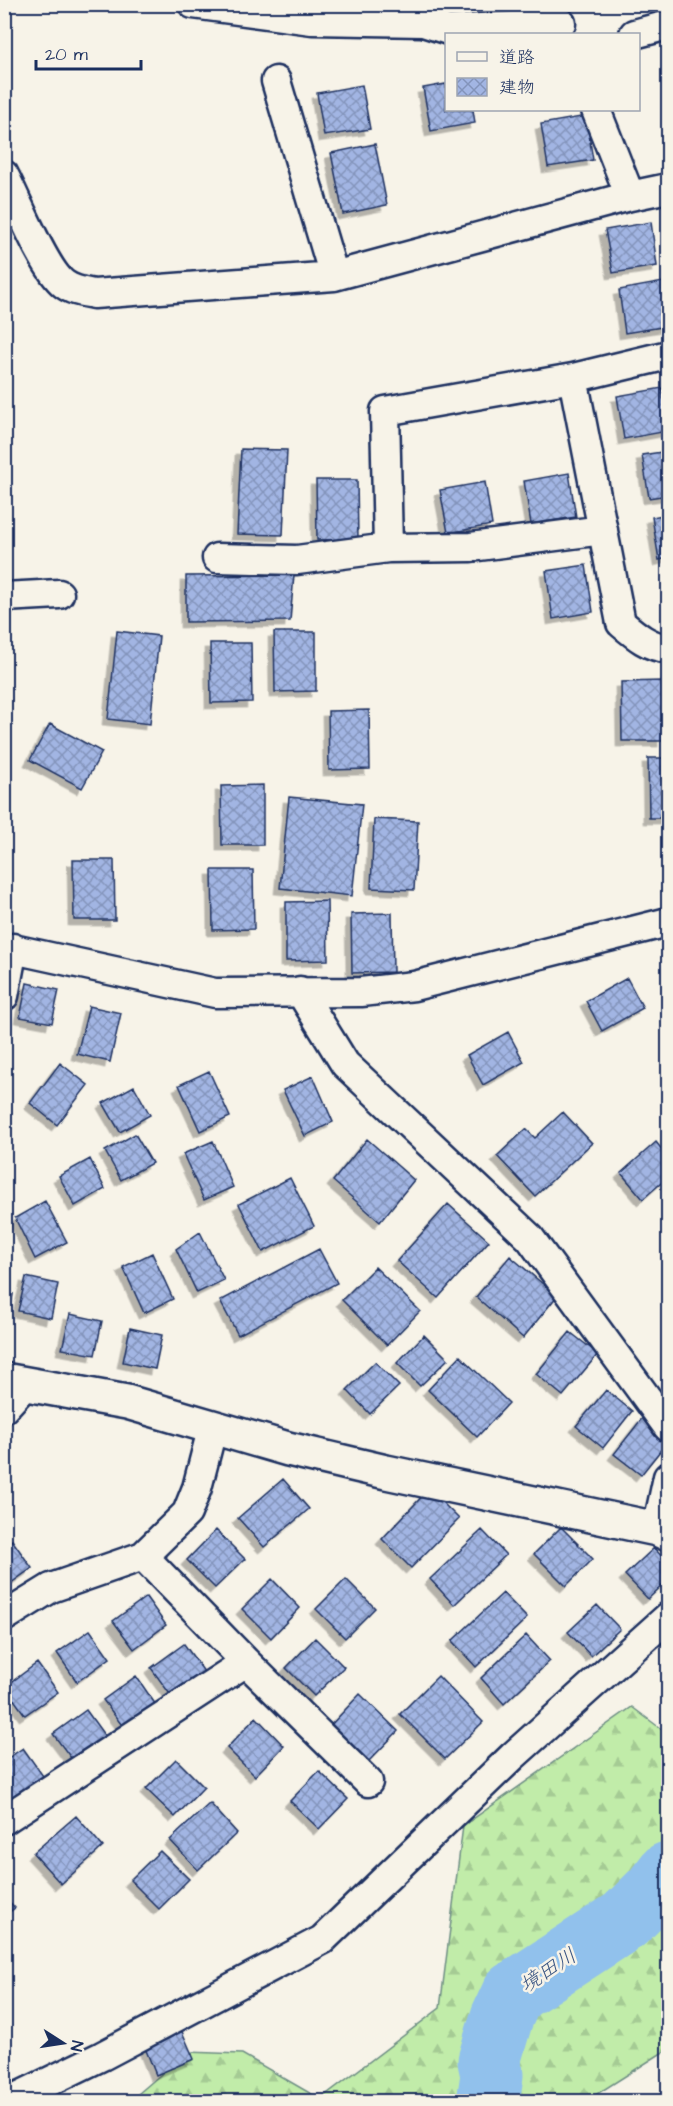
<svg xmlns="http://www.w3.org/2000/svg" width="673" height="2106" viewBox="0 0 673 2106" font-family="'Architects Daughter','Klee One',sans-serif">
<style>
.forest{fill:url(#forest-firs);stroke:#6e8e84;stroke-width:1.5}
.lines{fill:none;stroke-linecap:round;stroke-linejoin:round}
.river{stroke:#91c1ec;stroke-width:63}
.building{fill:url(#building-cross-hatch);stroke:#1b2f5e;stroke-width:1.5;filter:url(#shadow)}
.street-casing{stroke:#1b2f5e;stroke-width:33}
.secondary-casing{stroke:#1b2f5e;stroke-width:38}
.street{stroke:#f7f3e8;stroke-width:28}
.secondary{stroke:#f7f3e8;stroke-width:33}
.labels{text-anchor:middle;stroke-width:5;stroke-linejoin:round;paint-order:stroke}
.water-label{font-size:21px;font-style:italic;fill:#385482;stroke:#f7f3e8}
</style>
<defs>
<pattern id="forest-firs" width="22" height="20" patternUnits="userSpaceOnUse" patternTransform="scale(1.5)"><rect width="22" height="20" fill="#c1eca9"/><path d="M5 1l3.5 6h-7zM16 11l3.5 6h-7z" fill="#a5cb94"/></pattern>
<pattern id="building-cross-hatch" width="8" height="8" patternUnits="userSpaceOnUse" patternTransform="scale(1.5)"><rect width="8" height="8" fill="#a2b5e3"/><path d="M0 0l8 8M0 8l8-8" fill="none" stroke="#8394bb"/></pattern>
<filter id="shadow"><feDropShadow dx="-5.5" dy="5.5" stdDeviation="0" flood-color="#0004"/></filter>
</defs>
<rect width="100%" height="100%" fill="#f7f3e8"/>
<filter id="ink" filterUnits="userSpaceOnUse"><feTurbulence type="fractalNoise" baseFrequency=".0167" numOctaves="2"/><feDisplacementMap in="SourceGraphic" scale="12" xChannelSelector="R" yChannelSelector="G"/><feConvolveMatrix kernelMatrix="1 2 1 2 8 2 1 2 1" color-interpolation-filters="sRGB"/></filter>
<g filter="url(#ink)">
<!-- forest -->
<path class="forest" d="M632,1707l36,27v315l-82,52 -454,1 6,-8 49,-42 55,2 78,45 120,-91 23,-182z"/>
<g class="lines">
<!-- river -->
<path class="river" d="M488,2102l4,-27 -3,-14 13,-44 11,-24 112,-73 30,-30 13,-17"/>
</g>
<!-- building -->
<path class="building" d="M446,84v26h27l2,13 -44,8 -8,-43z
M362,85l8,44 -46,7 -7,-43z
M586,116l7,44 -45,7 -7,-43z
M375,144l12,61 -44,9 -12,-61z
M651,222l6,44 -44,7 -8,-43z
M663,282l5,30v14l-43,7 -6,-43z
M662,388l6,43 -44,8 -7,-43z
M241,449l46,1 -4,85 -46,-1z
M668,451v44l-19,3 -7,-43z
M569,473l7,44 -45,7 -7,-43z
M316,480h41l1,59 -41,1z
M485,482l7,43 -44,8 -8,-43z
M668,514v44l-9,2 -7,-43z
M586,565l7,47 -40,7 -7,-48z
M294,575l-4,46 -104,1v-46z
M117,631l42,5 -9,88 -42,-5z
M274,632h42v59l-41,1z
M210,643h41l1,59 -41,1z
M662,681l1,60h-41l-1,-59z
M369,710l1,59 -41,1 -1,-59z
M50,724l52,28 -20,36 -52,-28z
M648,758h20v60h-19z
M263,785v60h-41l-1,-59z
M289,797l73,7 -10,92 -72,-8z
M374,819l44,2 -4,69 -43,-2z
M73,860h41l1,60h-41z
M212,870h41l1,59 -41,1z
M327,901l1,59 -42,1v-59z
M392,913l1,59 -41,1 -1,-59z
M627,978l16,30 -41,23 -16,-30z
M27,983l32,7 -7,33 -32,-6z
M89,1006l32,7 -11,49 -33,-8z
M508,1032l16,30 -41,23 -16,-30z
M60,1063l28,22 -31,40 -27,-22z
M209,1071l21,46 -30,14 -21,-46z
M313,1076l20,46 -28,14 -22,-46z
M134,1086l16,29 -30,17 -17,-29z
M563,1112l29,31 -57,53 -38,-40 29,-27 9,9z
M135,1134l17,29 -31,17 -16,-29z
M367,1139l47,41 -34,42 -47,-41z
M213,1141l20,46 -29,13 -21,-46z
M656,1142l12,15v20l-25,22 -22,-26z
M90,1159l15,30 -30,17 -16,-30z
M290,1178l24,48 -51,26 -24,-48z
M45,1201l22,41 -32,17 -20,-41z
M448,1204l41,37 -51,57 -41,-37z
M200,1232l24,48 -27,13 -21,-44z
M319,1249l18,34 -99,52 -18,-34z
M152,1253l21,46 -29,14 -21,-46z
M510,1256l47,40 -34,42 -47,-41z
M375,1267l45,44 -33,34 -45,-45z
M26,1277l32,7 -7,34 -33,-7z
M4,1293l9,1 -7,35h-2z
M70,1314l32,7 -7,34 -33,-6z
M130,1328l32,7 -7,34 -32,-7z
M570,1332l28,22 -35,42 -27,-22z
M424,1335l24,24 -28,27 -23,-23z
M460,1356l49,47 -32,34 -49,-47z
M375,1362l24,24 -29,28 -23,-24z
M606,1390l26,21 -29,37 -27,-22z
M643,1417l25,24 -27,34 -27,-21z
M283,1479l26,30 -45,38 -26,-29z
M429,1489l30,30 -48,49 -29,-29z
M561,1527l32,32 -27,27 -32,-32z
M216,1530l29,29 -30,29 -28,-28z
M482,1530l24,25 -52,50 -24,-26z
M12,1540l20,28 -28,20v-43z
M654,1548l14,15v17l-20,19 -23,-24z
M272,1579l28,29 -29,30 -29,-29z
M346,1579l29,29 -30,30 -29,-29z
M503,1593l24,25 -51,49 -24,-26z
M146,1597l20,28 -32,24 -21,-28z
M597,1605l23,24 -29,27 -23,-24z
M90,1630l20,28 -33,24 -20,-29z
M526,1635l24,26 -46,43 -23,-26z
M315,1638l29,29 -30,29 -28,-28z
M184,1644l21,29 -33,24 -21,-29z
M37,1663l21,29 -33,23 -20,-28z
M136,1676l20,29 -32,23 -21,-28z
M438,1676l45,46 -38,37 -45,-45z
M360,1694l38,37 -31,32 -38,-36z
M86,1710l21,29 -33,23 -21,-28z
M256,1717l28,29 -29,30 -28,-28z
M23,1748l20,28 -33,24 -6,-8v-31z
M176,1759l28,28 -29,30 -29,-28z
M319,1771l29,28 -29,30 -29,-28z
M210,1803l27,30 -39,37 -28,-30z
M76,1816l27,31 -42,37 -28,-31z
M160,1851l29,28 -30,30 -29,-29z
M4,1896l11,12 -11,8z
M180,2027l14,32 -38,16 -13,-32z"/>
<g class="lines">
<!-- street casing -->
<g class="street-casing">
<path id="street" d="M193,4l119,16 111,2 25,8 113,-7
M634,34l34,-9
M276,81l58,195
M596,110l34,86
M4,175c13,25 40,94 60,109 9,7 19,8 30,10l240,-18 296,-80 38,-8
M573,378l48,245c13,11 29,25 47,25
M603,530l-132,17 -83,1 -3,-137 188,-33 95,-23
M217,558l80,2 91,-12
M4,597l55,-3
M4,947l211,46 146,-1 53,-6 254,-64
M300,991l45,73 185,174 138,189
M4,996l9,-48
M4,1408l21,-23
M657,1529l11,-52
M143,1556l103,106 122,120
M4,1617l47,-29 92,-32 44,-43 10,-25 16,-62
M4,1820l242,-158
M7,2102l95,-46 220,-116 191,-184 155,-139"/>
</g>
<!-- secondary casing -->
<g class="secondary-casing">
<path id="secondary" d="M4,1380l123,22 161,47 98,23 271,57 11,5"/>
</g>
<!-- street -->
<use href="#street" class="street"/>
<!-- secondary -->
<use href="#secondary" class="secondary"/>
</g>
</g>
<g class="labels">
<!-- water labels -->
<g class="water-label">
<text transform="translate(548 1970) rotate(-33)" y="7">境田川</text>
</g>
</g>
<!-- margin -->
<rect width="673" height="2106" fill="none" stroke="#f7f3e8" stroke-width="24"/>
<rect x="12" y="12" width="649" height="2082" fill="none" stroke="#1b2f5e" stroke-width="2" filter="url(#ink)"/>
<!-- legend -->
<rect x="445" y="33" width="195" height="78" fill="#f7f3e8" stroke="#9fa5b1" stroke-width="1.5"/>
<rect x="457" y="52" width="30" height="9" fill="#f7f3e8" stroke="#9fa5b1" stroke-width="1.5"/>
<text x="499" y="63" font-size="18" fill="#1b2f5e">道路</text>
<rect x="457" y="78" width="30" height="18" fill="url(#building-cross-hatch)" stroke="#9fa5b1" stroke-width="1.5"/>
<text x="499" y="93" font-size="18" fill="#1b2f5e">建物</text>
<!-- north arrow -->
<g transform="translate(63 2043) rotate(102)" stroke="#f7f3e8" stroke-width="4.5" paint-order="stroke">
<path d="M0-4.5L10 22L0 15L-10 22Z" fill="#1b2f5e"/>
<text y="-9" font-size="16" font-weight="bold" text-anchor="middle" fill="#1b2f5e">N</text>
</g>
<!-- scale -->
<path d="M36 60v9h105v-9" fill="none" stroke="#1b2f5e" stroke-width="3"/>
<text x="45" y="60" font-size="18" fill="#1b2f5e" stroke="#f7f3e8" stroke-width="4.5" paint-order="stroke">20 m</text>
</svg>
